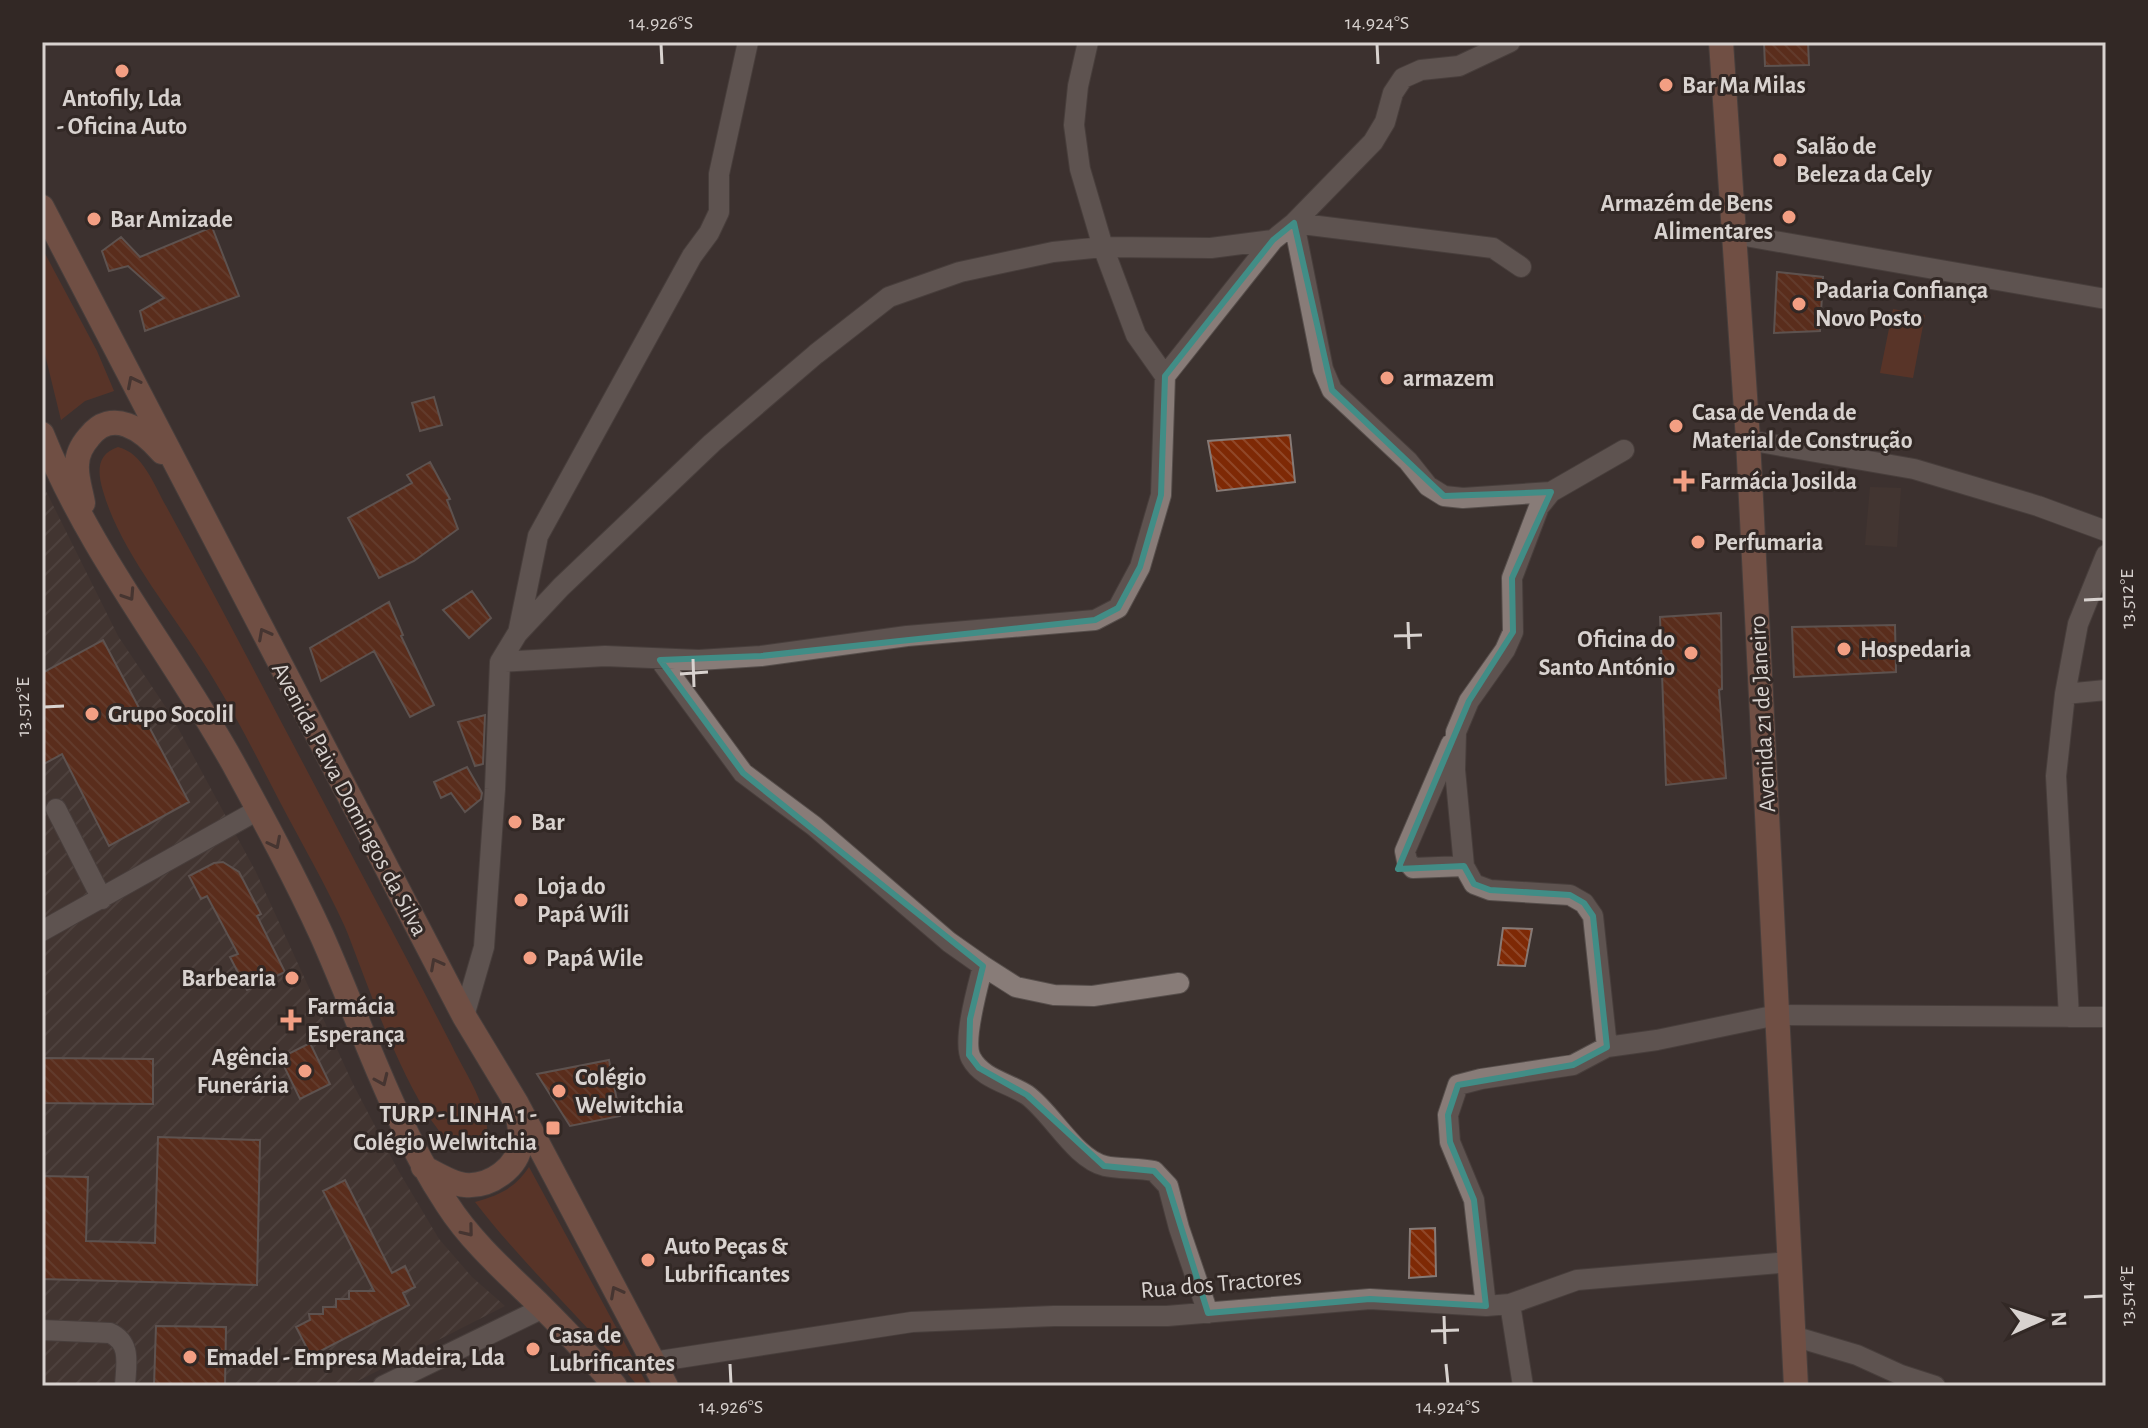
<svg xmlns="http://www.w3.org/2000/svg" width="2148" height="1428" viewBox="0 0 2148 1428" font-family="'Alegreya Sans',sans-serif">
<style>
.built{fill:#4b3a34}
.industrial{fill:url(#industrial-furrows)}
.green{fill:#7b3821}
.building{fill:url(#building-back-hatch);stroke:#867a76;stroke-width:2}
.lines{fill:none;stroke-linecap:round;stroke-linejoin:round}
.minor-casing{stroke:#564e4b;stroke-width:22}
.major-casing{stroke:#564e4b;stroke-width:26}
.minor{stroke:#887c78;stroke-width:20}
.major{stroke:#b0745e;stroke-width:24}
.oneway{stroke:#523b33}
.marked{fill:none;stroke:#418d86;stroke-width:6;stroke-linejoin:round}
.ticks{fill:none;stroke:#d8d2cf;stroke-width:3}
.poi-dot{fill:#f39f83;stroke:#322825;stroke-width:3}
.labels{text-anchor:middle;stroke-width:6;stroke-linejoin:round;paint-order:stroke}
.poi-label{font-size:24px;font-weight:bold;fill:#d8d2cf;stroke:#322825;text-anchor:start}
.street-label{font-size:24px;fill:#d8d2cf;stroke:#322825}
.neatline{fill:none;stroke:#d8d2cf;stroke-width:3}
.ticks-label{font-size:20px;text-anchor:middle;fill:#d8d2cf}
</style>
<defs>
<pattern id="industrial-furrows" width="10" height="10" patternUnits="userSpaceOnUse" patternTransform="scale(2)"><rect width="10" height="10" fill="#4b3a34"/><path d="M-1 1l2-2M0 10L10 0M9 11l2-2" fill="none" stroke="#645650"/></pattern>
<pattern id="building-back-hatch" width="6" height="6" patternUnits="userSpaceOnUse" patternTransform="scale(2)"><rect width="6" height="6" fill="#7e2905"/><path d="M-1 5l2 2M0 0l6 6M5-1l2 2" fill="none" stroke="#904728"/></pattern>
</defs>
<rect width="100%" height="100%" fill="#3c322f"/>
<!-- built -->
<path class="built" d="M1870,487l31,1 -4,59 -32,-2z"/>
<!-- industrial -->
<path class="industrial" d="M42,483l76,153 53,79 85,157 97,212 45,86 41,69 33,38 33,29 -157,80h-306z"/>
<!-- green -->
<path class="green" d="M42,248l55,103 17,40 -29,10 -24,19 -19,-78z
M1893,309l32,6 -12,63 -33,-5z
M118,447c25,6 36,38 48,59 71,130 139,262 209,393 26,48 51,97 76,145 10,21 24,42 31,63 5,12 10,36 -4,43 -49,24 -118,-189 -133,-223 -19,-42 -43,-83 -65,-125 -25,-48 -49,-97 -79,-143 -32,-51 -81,-109 -98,-168 -6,-20 -6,-37 15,-44z
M529,1167l119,219h-10c-52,-64 -113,-119 -163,-184 25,-7 40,-14 54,-35z"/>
<!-- building -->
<path class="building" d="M1764,42h44l1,23 -44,1z
M212,227l27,69 -94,35 -5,-20 24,-13 -36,-32 -19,5 -7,-20 19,-14 19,20z
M1777,272l46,5 -3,54 -46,2z
M434,397l8,28 -22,6 -8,-28z
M1290,435l5,47 -78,9 -9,-50z
M430,462l20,37 -3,1 11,29 -44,32 -35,17 -31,-60 64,-35 -5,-8z
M472,591l19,27 -22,20 -26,-28z
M389,602l14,33 -2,1 33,69 -24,12 -36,-66 -53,30 -11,-33z
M1721,613l1,76 -3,1 7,88 -60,7 -6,-168z
M1895,625l1,47 -102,5 -2,-50z
M103,640l86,162 -80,44 -47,-92 -20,11v-92z
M485,715l-2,49 -8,2 -17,-44z
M467,767l15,26 -1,6 -16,13 -14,-19 -10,5 -7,-16z
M223,862l16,10 22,42 -4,2 28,56 -38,18 -17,-33 8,-3 -31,-58 -6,3 -12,-23 25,-13z
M1503,928l29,1 -7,37 -27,-1z
M310,1043l20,41 -30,15 -20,-41z
M42,1058l111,1v45l-111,-1z
M609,1060l11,56 -50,10 -33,-52z
M158,1137l102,3 -3,145 -215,-6v-103l46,1 -2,64 69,2z
M345,1180l47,93 13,-7 10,21 -12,6 6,12 -98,51 -15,-29 14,-7 -1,-6h14v-7h13v-8h13v-8h25l-51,-100z
M1435,1228l1,48 -27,2 1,-49z
M156,1326l70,1 -1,59h-71z"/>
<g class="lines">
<!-- minor casing -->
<g class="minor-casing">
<path id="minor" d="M1088,42l-10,44 -4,39 6,44 23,78 33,88 29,41
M1734,234l372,65
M1521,267l-28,-19 -199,-25 29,146 9,21 76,71 20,25 16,10 19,2 88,-6
M1748,440l166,29 124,37 68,25
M518,633l20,-97 154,-280 17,-23 10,-21v-38l29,-132
M660,660l83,113 71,53 135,116 34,24 33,21 38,8 39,1 86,-13
M500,662l105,-6 94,4 62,-4 146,-20 188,-16 23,-12 22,-41 21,-72 4,-119 108,-136
M2065,694l41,-4
M1451,744l-46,107 2,10 6,7 51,-2
M56,809l46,90
M42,931l216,-121
M983,966c-5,20 -21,75 -12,92 11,21 38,25 56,37 25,18 48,64 78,71 13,3 34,2 49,5l14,15 11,42 29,85
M464,1016l20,-69 11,-158 5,-127 17,-28 44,-47 151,-144 104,-89 73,-57 71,-25 93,-20 50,-5 108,1 62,-8 21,-17 79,-81 12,-20 8,-29 10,-15 18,-8 38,-4 51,-24
M2069,1017l-13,-241 9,-82 13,-70 28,-69
M1607,1047l-14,-131 -9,-13 -14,-8 -80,-5 -16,-6 -10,-18 -9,-96 1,-38 13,-31 36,-51 8,-18 -1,-54 27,-71 12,-15 73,-42
M1510,1304l13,82
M1486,1306l-12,-106 -24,-58 -2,-27 10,-30 23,-6 92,-14 34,-18 50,-7 120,-25 329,2
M42,1330l68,3c22,10 16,32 15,53
M1793,1336l64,19 44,20 34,11
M653,1362l259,-40 142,-6h113l203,-17 116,7 24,-2 67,-24 213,-18
M383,1386l160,-78"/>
</g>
<!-- major casing -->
<g class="major-casing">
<path id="major" d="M1721,42l27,398 48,946
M42,207l422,809 53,88 149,282
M42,434c47,118 129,218 191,329 31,57 62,114 89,173 40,90 70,185 125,268 25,39 61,70 94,102 26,26 51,52 74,80
M83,503c-2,-12 -7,-26 -6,-38 0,-11 5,-20 12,-28 23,-30 54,-7 73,15
M423,1167c12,6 29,17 42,18 25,2 53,-17 56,-43 0,-8 -2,-18 -3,-26"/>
</g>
<!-- minor -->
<use href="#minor" class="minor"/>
<!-- major -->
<use href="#major" class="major"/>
</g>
<!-- one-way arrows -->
<defs><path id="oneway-chevron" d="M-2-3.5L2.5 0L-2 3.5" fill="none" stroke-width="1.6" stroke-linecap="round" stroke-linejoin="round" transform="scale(2)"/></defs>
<g class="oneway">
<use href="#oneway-chevron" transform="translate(133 382) rotate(-117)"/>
<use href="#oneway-chevron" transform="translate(129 595) rotate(57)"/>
<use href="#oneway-chevron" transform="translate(264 634) rotate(-118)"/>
<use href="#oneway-chevron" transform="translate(275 843) rotate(63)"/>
<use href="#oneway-chevron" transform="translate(436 964) rotate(-118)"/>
<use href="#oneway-chevron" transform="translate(382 1080) rotate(66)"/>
<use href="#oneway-chevron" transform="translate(468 1231) rotate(51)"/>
<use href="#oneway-chevron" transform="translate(616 1292) rotate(-118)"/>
</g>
<!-- marked area -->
<path d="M0 0H2148V1428H0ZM1294,223l38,167 112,106 107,-4 -39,86 1,54 -44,69 -71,168 66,-3 10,18 16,6 80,5 14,8 9,13 14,131 -34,18 -115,20 -10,30 2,27 24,58 12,106 -116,-7 -162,14 -40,-127 -14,-15 -50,-5 -77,-71 -48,-27 -10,-13 1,-36 13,-53 -240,-193 -83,-113 101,-4 334,-36 23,-12 22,-41 21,-72 4,-119 108,-136z" fill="#3c322f" fill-opacity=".55" fill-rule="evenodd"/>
<path class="marked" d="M1294,223l38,167 112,106 107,-4 -39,86 1,54 -44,69 -71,168 66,-3 10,18 16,6 80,5 14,8 9,13 14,131 -34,18 -115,20 -10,30 2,27 24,58 12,106 -116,-7 -162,14 -40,-127 -14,-15 -50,-5 -77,-71 -48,-27 -10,-13 1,-36 13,-53 -240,-193 -83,-113 101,-4 334,-36 23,-12 22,-41 21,-72 4,-119 108,-136z"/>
<!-- ticks -->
<path class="ticks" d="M661,44l1,20M1377,44l1,20M2084,600l20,-1M1408,622l1,27M1394,636l28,-1M693,659l1,28M680,674l28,-2M44,707l20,-1M2084,1297l20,-1M1444,1316l1,28M1431,1331l28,-1M730,1364l1,20M1446,1364l2,20"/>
<!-- markers -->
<g class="poi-dot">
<circle cx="122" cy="71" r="8"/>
<circle cx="1666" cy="85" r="8"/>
<circle cx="1780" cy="160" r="8"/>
<circle cx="1789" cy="217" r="8"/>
<circle cx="94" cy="219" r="8"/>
<circle cx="1799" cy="304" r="8"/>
<circle cx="1387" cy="378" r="8"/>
<circle cx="1676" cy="426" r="8"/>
<path d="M1680 469h8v8h8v8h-8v8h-8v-8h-8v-8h8z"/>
<circle cx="1698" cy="542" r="8"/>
<circle cx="1844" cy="649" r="8"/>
<circle cx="1691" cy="653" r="8"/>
<circle cx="92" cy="714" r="8"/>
<circle cx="515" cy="822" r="8"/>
<circle cx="521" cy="900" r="8"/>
<circle cx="530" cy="958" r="8"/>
<circle cx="292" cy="978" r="8"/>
<path d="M287 1008h8v8h8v8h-8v8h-8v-8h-8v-8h8z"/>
<circle cx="305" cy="1071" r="8"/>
<circle cx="559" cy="1091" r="8"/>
<rect x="545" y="1120" width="16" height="16" rx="4"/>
<circle cx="648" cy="1260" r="8"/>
<circle cx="533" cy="1349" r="8"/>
<circle cx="190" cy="1357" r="8"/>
</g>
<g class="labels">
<!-- poi labels -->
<g class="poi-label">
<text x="1682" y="93">Bar Ma Milas</text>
<text x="122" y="106" text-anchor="middle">Antofily, Lda<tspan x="122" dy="28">- Oficina Auto</tspan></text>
<text x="1796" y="154">Salão de<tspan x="1796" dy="28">Beleza da Cely</tspan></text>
<text x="1773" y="211" text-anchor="end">Armazém de Bens<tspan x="1773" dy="28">Alimentares</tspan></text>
<text x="110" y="227">Bar Amizade</text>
<text x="1815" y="298">Padaria Confiança<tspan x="1815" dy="28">Novo Posto</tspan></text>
<text x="1403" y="386">armazem</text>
<text x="1692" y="420">Casa de Venda de<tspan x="1692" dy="28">Material de Construção</tspan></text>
<text x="1700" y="489">Farmácia Josilda</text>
<text x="1714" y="550">Perfumaria</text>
<text x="1675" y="647" text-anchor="end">Oficina do<tspan x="1675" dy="28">Santo António</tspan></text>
<text x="1860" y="657">Hospedaria</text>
<text x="108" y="722">Grupo Socolil</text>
<text x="531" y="830">Bar</text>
<text x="537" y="894">Loja do<tspan x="537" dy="28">Papá Wíli</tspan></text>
<text x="546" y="966">Papá Wile</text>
<text x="276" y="986" text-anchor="end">Barbearia</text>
<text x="307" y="1014">Farmácia<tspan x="307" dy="28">Esperança</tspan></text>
<text x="289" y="1065" text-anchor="end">Agência<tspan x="289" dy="28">Funerária</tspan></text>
<text x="575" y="1085">Colégio<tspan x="575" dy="28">Welwitchia</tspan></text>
<text x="537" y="1122" text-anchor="end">TURP - LINHA 1 -<tspan x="537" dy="28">Colégio Welwitchia</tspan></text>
<text x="664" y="1254">Auto Peças &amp;<tspan x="664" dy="28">Lubrificantes</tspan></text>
<text x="549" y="1343">Casa de<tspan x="549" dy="28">Lubrificantes</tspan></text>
<text x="206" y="1365">Emadel - Empresa Madeira, Lda</text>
</g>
<!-- street labels -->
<g class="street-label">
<text transform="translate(1762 714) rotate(-93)" y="8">Avenida 21 de Janeiro</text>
<text transform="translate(350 799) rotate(62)" y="8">Avenida Paiva Domingos da Silva</text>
<text transform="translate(1221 1283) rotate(-5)" y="8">Rua dos Tractores</text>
</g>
</g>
<!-- border -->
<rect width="2148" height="1428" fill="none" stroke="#322825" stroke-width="88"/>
<!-- north arrow -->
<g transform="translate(2040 1320) rotate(87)" stroke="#322825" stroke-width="6" paint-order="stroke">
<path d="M0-6L14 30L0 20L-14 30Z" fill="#d8d2cf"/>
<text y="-12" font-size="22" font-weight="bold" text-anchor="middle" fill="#d8d2cf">N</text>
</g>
<rect x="44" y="44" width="2060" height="1340" class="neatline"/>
<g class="ticks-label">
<text x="661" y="29">14.926°S</text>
<text x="1377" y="29">14.924°S</text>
<text transform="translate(2126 599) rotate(-90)" y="7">13.512°E</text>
<text transform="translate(22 707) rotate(-90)" y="7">13.512°E</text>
<text transform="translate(2126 1296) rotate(-90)" y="7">13.514°E</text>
<text x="731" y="1413">14.926°S</text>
<text x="1448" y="1413">14.924°S</text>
</g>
</svg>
